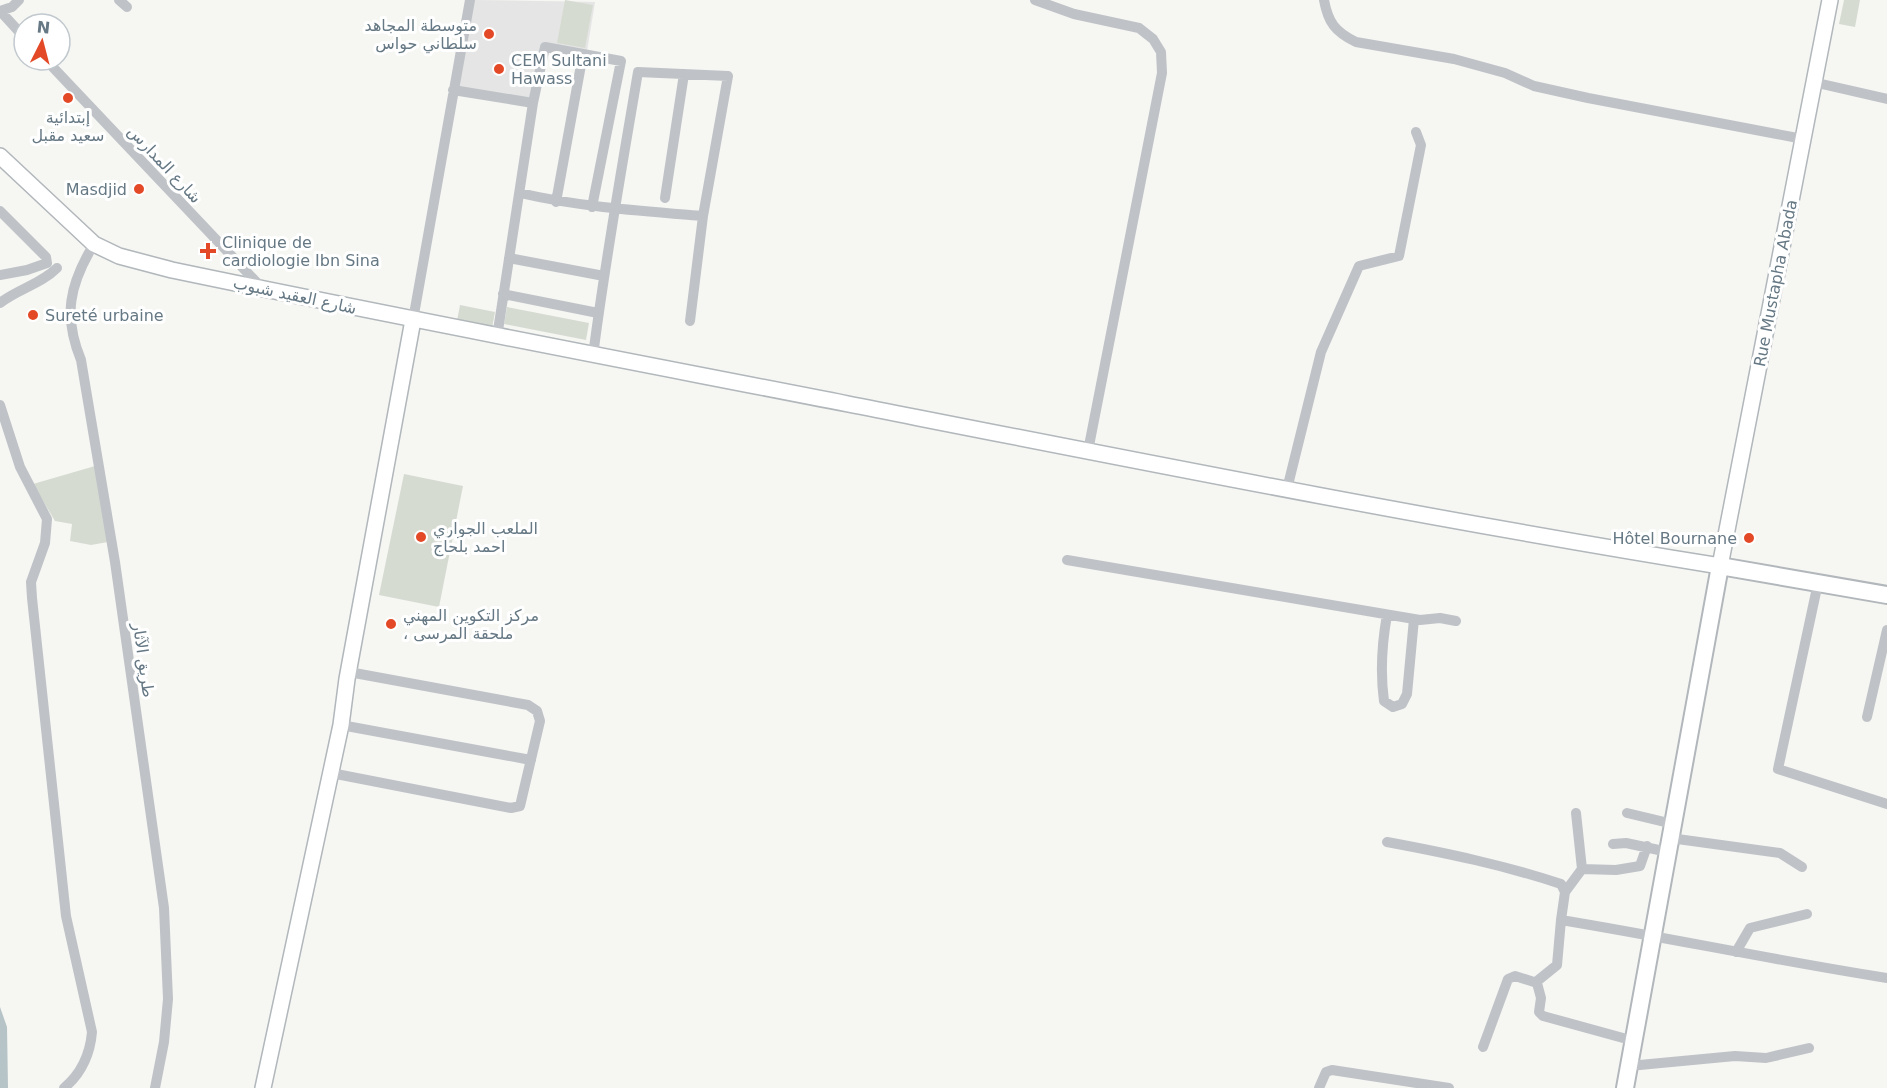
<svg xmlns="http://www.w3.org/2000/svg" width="1887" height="1088" viewBox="0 0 1887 1088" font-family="'DejaVu Sans','Noto Naskh Arabic',sans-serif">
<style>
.built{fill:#e4e5e4}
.green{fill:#d6dbd2}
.water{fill:#b6c3c7}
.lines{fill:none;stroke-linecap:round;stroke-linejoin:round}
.secondary-casing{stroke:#b1b7bb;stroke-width:18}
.primary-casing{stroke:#b2b7bb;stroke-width:20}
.minor{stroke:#bfc3c7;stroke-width:10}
.secondary{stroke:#fff;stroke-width:15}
.primary{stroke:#fff;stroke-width:16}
.poi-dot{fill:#e34926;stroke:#fff;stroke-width:2}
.labels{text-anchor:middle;stroke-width:6;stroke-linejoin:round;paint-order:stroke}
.poi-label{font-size:16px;fill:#657884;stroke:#fff;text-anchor:start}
.street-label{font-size:16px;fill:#657884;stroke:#fff}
</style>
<rect width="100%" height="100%" fill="#f6f6f3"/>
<!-- built -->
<path class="built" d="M474,0l121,2 -8,49 -44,-8 -13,60 -72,-15z"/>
<!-- green -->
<path class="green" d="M565,0l28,5 -8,43 -28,-5z
M1844,0h16l-5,27 -16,-3z
M460,305l35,7 -3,16 -35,-7z
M507,307l82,16 -3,17 -82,-16z
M95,466l13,76 -17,3 -21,-4 2,-17 -17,-3 -22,-37z
M404,474l59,12 -24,121 -60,-12z"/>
<!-- water -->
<path class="water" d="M0,1007l7,20 1,61h-8z"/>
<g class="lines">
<!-- secondary casing -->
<g class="secondary-casing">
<path id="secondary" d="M0,156l94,88 25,12 53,14c225,47 451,90 676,134 290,57 580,115 872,162l110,-566
M263,1088l78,-363 6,-46 66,-359"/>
</g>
<!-- primary casing -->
<g class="primary-casing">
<path id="primary" d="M1625,1088l95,-522 167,29"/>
</g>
<!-- minor -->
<path class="minor" d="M119,0l8,7
M1035,0l39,14 65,14 14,11 8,13 1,21 -74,378
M1324,0c4,22 11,32 32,42l98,17 51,14 29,13 54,12 215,41
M0,11l24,26
M0,11l12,-4 7,-7
M46,60l216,228
M1813,82l74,17
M453,90l80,13 -36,234
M533,103l12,-56 38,7
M520,193c60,14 121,18 183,23l25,-140 -90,-4c-16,95 -33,189 -45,284
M665,198l19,-124
M556,202l27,-148 38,7 -29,146
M0,211l46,46 1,6 -20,7 -27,5
M94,244c-25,41 -31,72 -13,116l34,202 49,346 4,91 -4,43 -9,46
M509,258l95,18
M503,294l95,19
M0,303c18,-14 41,-19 57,-35
M413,320l57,-320
M690,321l13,-105
M0,405l20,62 27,52 -2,24 -14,39 1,16 34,318 26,116c-2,23 -10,41 -28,56
M1287,489l34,-137 38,-86 40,-10 22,-111 -5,-13
M1067,560l353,60 20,-2 16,3
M1818,583l-40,186 109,35
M1387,615c-5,28 -7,57 -3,86l9,6 9,-3 5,-10 7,-75
M1867,717l20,-87
M341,725l190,35
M331,773l180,35 9,-2 20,-85 -3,-10 -9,-6 -179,-33
M1576,813l6,56 34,1 24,-4 7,-20
M1627,813l46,11
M1670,838l110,15 22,14
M1387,842c59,11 117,23 174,42l4,8
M1613,844l13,-1 42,9
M1582,869l-17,23 -4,28c109,18 217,41 326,58
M1736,952l14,-24 57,-14
M1536,982l21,-17 4,-45
M1483,1047l25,-68 7,-3 22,7 4,15 -2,14 4,4 91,25
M1629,1066l106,-10 31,2 43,-10
M1319,1088l7,-16 6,-2 117,18"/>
<!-- secondary -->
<use href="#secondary" class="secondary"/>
<!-- primary -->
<use href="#primary" class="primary"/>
</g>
<!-- markers -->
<g class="poi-dot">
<circle cx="489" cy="34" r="6"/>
<circle cx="499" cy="69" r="6"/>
<circle cx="68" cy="98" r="6"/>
<circle cx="139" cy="189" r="6"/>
<path d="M205 242h6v6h6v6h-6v6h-6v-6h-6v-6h6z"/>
<circle cx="33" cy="315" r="6"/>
<circle cx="421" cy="537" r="6"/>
<circle cx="1749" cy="538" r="6"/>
<circle cx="391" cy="624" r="6"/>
</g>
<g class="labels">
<!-- poi labels -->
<g class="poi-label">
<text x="477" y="31" text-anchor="end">متوسطة المجاهد<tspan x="477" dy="18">سلطاني حواس</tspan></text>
<text x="511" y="66">CEM Sultani<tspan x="511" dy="18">Hawass</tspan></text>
<text x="68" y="123" text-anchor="middle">إبتدائية<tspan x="68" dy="18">سعيد مقبل</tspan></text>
<text x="127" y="195" text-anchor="end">Masdjid</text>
<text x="222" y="248">Clinique de<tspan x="222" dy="18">cardiologie Ibn Sina</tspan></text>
<text x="45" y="321">Sureté urbaine</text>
<text x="433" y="534">الملعب الجواري<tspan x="433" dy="18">احمد بلحاج</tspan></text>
<text x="1737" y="544" text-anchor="end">Hôtel Bournane</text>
<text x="403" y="621">مركز التكوين المهني<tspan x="403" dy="18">، ملحقة المرسى</tspan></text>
</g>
<!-- street labels -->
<g class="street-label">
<text transform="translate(165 164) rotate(47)" y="6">شارع المدارس</text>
<text transform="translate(1775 283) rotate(-79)" y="6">Rue Mustapha Abada</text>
<text transform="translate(295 295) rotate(12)" y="6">شارع العقيد شبوب</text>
<text transform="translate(144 660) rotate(82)" y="6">طريق الآثار</text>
</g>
</g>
<!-- north arrow -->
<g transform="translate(42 42) rotate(6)"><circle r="28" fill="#ffffff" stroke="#c1c9ce" stroke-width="1.5"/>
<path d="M0-4.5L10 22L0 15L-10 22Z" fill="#e34926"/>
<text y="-9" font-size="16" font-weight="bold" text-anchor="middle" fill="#657884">N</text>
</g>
</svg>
